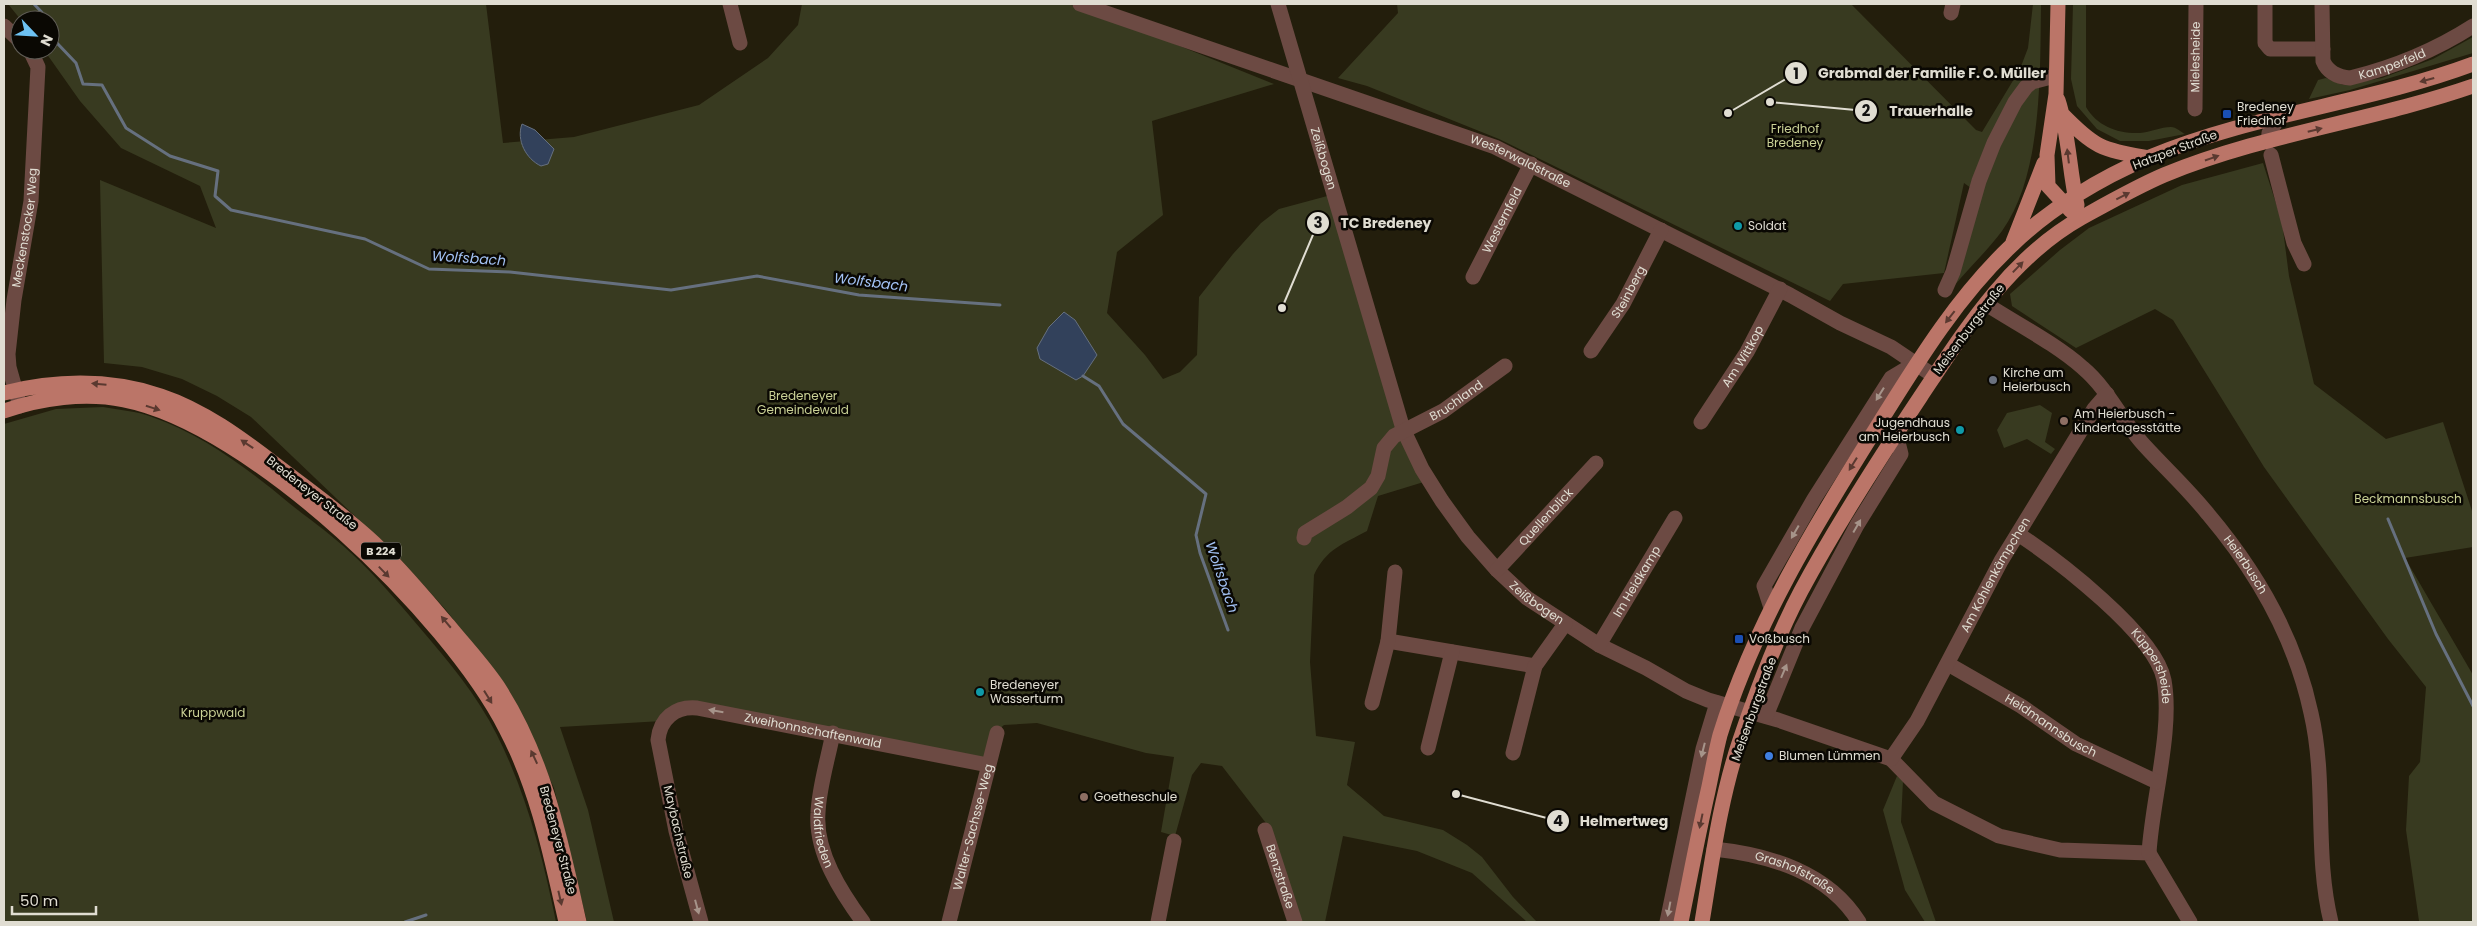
<svg xmlns="http://www.w3.org/2000/svg" width="2477" height="926" viewBox="0 0 2477 926" font-family="Poppins,sans-serif">
<style>
.green{fill:#383a20}
.water{fill:#32415b;stroke:#66707f}
.lines{fill:none;stroke-linecap:round;stroke-linejoin:round}
.stream{stroke:#66707f;stroke-width:3}
.minor{stroke:#6c4a43;stroke-width:15}
.major{stroke:#bb7568;stroke-width:15}
.oneway{fill:#5a3930}
.oneway2{fill:#a6948a}
.transit-dot{fill:#1a4fb4;stroke:#0a0803;stroke-width:2}
.culture-dot{fill:#0f9aa8;stroke:#0a0803;stroke-width:2}
.worship-dot{fill:#6b7280;stroke:#0a0803;stroke-width:2}
.education-dot{fill:#8d6e63;stroke:#0a0803;stroke-width:2}
.shop-dot{fill:#3f7fe0;stroke:#0a0803;stroke-width:2}
.labels{text-anchor:middle;stroke-width:5;stroke-linejoin:round;paint-order:stroke}
.shield{fill:#0a0803;stroke:#a09d94;stroke-width:1}
.shield-label{font-size:11px;font-weight:bold;fill:#e0ddd2}
.street-label{font-size:12px;fill:#e0ddd2;stroke:#0a0803}
.poi-label{font-size:12px;fill:#e0ddd2;stroke:#0a0803;text-anchor:start}
.park-label{font-size:12px;fill:#cad196;stroke:#0a0803}
.water-label{font-size:14px;font-style:italic;fill:#a2c1f3;stroke:#0a0803}
.leader{fill:none;stroke:#e0ddd2;stroke-width:2}
.callout-dot{fill:#e0ddd2;stroke:#0a0803;stroke-width:2}
.mark-label{font-size:15px;text-anchor:middle;font-weight:bold;fill:#111}
.callout-label{font-size:14px;text-anchor:middle;font-weight:bold;fill:#e0ddd2;stroke:#0a0803;stroke-width:5;stroke-linejoin:round;paint-order:stroke}
</style>
<rect width="100%" height="100%" fill="#231e0c"/>
<!-- green -->
<path class="green" d="M8,4h478l17,139 71,-6 125,-32 69,-47 30,-33 4,-21h268l11,7 74,25 119,48 -122,37 11,94 -46,37 -10,61 38,42 18,24 17,-7 17,-17 2,-58 34,-43 28,-31 18,-14 52,-14 96,286 -49,15 -11,35c-24,13 -41,18 -53,44l-4,87 6,74 39,6 -8,43 37,31 59,14 24,15 15,12 31,40 24,25h-10l-55,-49 -55,-22 -74,-15 -18,86h-27l-29,-95 -47,-61 -21,-3 -9,12 -17,61 -14,-4 13,-75 -28,-4 -109,-30 -33,2 -8,7 -10,32 -288,-58 -36,15 -102,6 28,83 26,112h-27l-33,-134 -28,-62 -16,-34 -64,-82 -44,-49 -151,-144 -34,-21 -35,-17 -40,-12 -38,-4 -4,-183 116,48 -16,-42 -79,-38 -41,-47 -36,-51h6v-30h-29z
M1397,4h454l125,126 6,2 38,-63 8,-21 5,-44h8c-1,68 2,170 -39,227 -15,20 -33,37 -48,55l24,-93 -14,-10 -20,90 -101,11 -13,17 -331,-162 -132,-53 -29,-8 60,-65z
M2073,4h13v103c11,19 32,27 54,26 10,-1 21,-6 31,-6 5,0 10,5 14,7l-36,7h-29l-23,-12 -20,-23 -6,-27z
M2473,37v16l-123,37 -41,9 9,-19 8,-2 17,7 39,-7 51,-19z
M2263,163l19,59 7,54 25,108 72,55 57,-17 30,92v33l-68,11 68,117v247l-54,-1 -13,-91 3,-54 11,-14 6,-75 -38,-48 -124,-172 -91,-147 -18,-11 -79,39 -64,-42 -2,-12 50,-44 29,-22 93,-43z
M2040,405l12,8 -7,29 10,7 -4,5 -24,-15 -23,9 -7,-18 10,-17z
M103,407c16,3 34,4 49,10 50,17 96,52 137,86 20,16 43,32 62,50 25,23 47,49 69,75 29,34 57,67 77,107 30,60 46,123 59,187h-552v-498l52,-15z
M1897,776l6,5 -2,41 35,100h-11l-20,-32 -22,-80z"/>
<!-- water -->
<path class="water" d="M522,124l13,6 19,19 -6,15 -7,2c-15,-7 -25,-26 -19,-42z
M1064,312l11,8 22,35 -14,21 -7,4 -36,-21 -3,-11 12,-21z"/>
<g class="lines">
<!-- stream -->
<path class="stream" d="M34,4l15,16
M50,23l6,19 20,21 7,21 19,1 24,43 44,28 48,15 -3,25 16,14 134,29 64,30 81,3 161,18 86,-14 102,19 141,10
M1083,376l16,10 24,38 83,70 -10,41 4,18 28,77
M2388,519l48,115 37,72
M405,922l21,-7"/>
<!-- minor -->
<g class="minor">
<path d="M730,4l10,39"/>
<path id="s1" d="M1080,4l415,143 295,148 50,28 51,24 43,29"/>
<path id="s2" d="M1278,4l125,425 19,40 20,32 26,36 29,33 30,28 72,47 47,23 40,23 22,9 70,20 113,39 43,44 65,33 61,14 89,3 41,69"/>
<path d="M2265,4v39l5,6h53"/>
<path id="s3" d="M2322,4l1,57c5,12 15,16 27,17 45,-11 84,-27 123,-52"/>
<path d="M1951,13l2,-9"/>
<path d="M4,26l16,15"/>
<path id="s4" d="M2195,109l1,-105"/>
<path d="M2268,142l1,-9 11,-17"/>
<path d="M2271,155l23,88 10,21"/>
<path id="s5" d="M1473,277l58,-113"/>
<path d="M1945,290l8,-18 26,-91 15,-38 21,-41 11,-15 6,-5 23,-6"/>
<path id="s6" d="M1986,304c31,20 70,40 97,64 25,21 39,53 61,77 21,23 44,44 64,69 49,58 87,124 103,199 16,69 3,140 20,209"/>
<path id="s7" d="M1591,351l32,-47 38,-74"/>
<path id="s8" d="M20,406l-11,-39 -1,-13 6,-54 17,-99 7,-134 -8,-17"/>
<path id="s9" d="M1701,422l46,-70 33,-63"/>
<path id="s10" d="M2018,534c38,25 138,101 146,146 9,50 -12,121 -15,173"/>
<path id="s11" d="M1304,538l1,-5 42,-26 24,-19 7,-12 6,-28 10,-12 49,-25 62,-45"/>
<path id="s12" d="M1497,570l99,-107"/>
<path d="M1771,608l-7,-22 50,-87 77,-121 25,-15"/>
<path d="M1388,641l147,25"/>
<path id="s13" d="M1599,645l76,-127"/>
<path id="s14" d="M1948,664l73,42 55,38 81,38"/>
<path d="M1372,703l16,-62 7,-69"/>
<path d="M1766,716l36,-88 55,-103 44,-71 -5,-20"/>
<path id="s15" d="M833,733c-5,26 -14,54 -15,80 -3,39 23,79 45,109"/>
<path d="M1428,748l24,-96"/>
<path d="M1513,753l22,-87 30,-42"/>
<path id="s16" d="M1891,759l26,-38 84,-160 93,-152 13,-15"/>
<path id="s17" d="M1265,830l30,92"/>
<path id="s18" d="M1714,849c56,6 114,23 145,73"/>
<path id="s19" d="M701,922l-25,-91 -18,-91c2,-21 17,-34 39,-32l291,57"/>
<path id="s20" d="M949,922l48,-189"/>
<path d="M1158,922l16,-81"/>
<path d="M1667,922l36,-173 14,-46"/>
</g>
<!-- major -->
<path class="major" d="M2058,4l-2,90 -9,61 1,31 23,25
M2058,100c11,33 11,70 19,105
M2062,114c34,35 39,35 87,44
M2013,242l31,-79
M4,393c52,-13 106,-14 157,3 42,14 80,42 115,69 33,25 67,49 98,78 27,26 51,55 75,83 17,21 37,42 51,64 45,71 61,152 79,232
M4,411c37,-13 81,-19 120,-11 128,25 324,215 382,329 32,61 45,127 60,193
M1681,922c9,-44 17,-87 27,-131 4,-18 7,-37 12,-56 34,-110 94,-208 155,-305 40,-64 80,-131 136,-184 38,-37 89,-68 139,-89 104,-43 218,-54 323,-93
M1702,922c10,-60 18,-123 38,-182 17,-50 36,-102 61,-149 36,-67 78,-132 120,-195 44,-66 89,-138 160,-178 27,-15 55,-31 83,-43 99,-41 208,-54 309,-89"/>
</g>
<!-- one-way arrows -->
<defs><path id="oneway-solid" d="M-6-.8H1V-3.2L6.5 0L1 3.2V.8H-6Z" transform="scale(1.25)"/></defs>
<g class="oneway">
<use href="#oneway-solid" transform="translate(2427 80) rotate(165)"/>
<use href="#oneway-solid" transform="translate(2315 130) rotate(-14)"/>
<use href="#oneway-solid" transform="translate(2068 156) rotate(-97)"/>
<use href="#oneway-solid" transform="translate(2212 158) rotate(-19)"/>
<use href="#oneway-solid" transform="translate(2123 196) rotate(-27)"/>
<use href="#oneway-solid" transform="translate(2018 267) rotate(-46)"/>
<use href="#oneway-solid" transform="translate(1950 317) rotate(128)"/>
<use href="#oneway-solid" transform="translate(99 384) rotate(-175)"/>
<use href="#oneway-solid" transform="translate(153 408) rotate(18)"/>
<use href="#oneway-solid" transform="translate(247 444) rotate(-146)"/>
<use href="#oneway-solid" transform="translate(1853 464) rotate(122)"/>
<use href="#oneway-solid" transform="translate(384 572) rotate(46)"/>
<use href="#oneway-solid" transform="translate(446 622) rotate(-130)"/>
<use href="#oneway-solid" transform="translate(488 697) rotate(58)"/>
<use href="#oneway-solid" transform="translate(534 757) rotate(-115)"/>
<use href="#oneway-solid" transform="translate(1701 821) rotate(102)"/>
<use href="#oneway-solid" transform="translate(560 898) rotate(77)"/>
</g>
<g class="oneway2">
<use href="#oneway-solid" transform="translate(1880 394) rotate(122)"/>
<use href="#oneway-solid" transform="translate(1857 526) rotate(-60)"/>
<use href="#oneway-solid" transform="translate(1795 532) rotate(120)"/>
<use href="#oneway-solid" transform="translate(1784 671) rotate(-67)"/>
<use href="#oneway-solid" transform="translate(716 711) rotate(-170)"/>
<use href="#oneway-solid" transform="translate(1703 750) rotate(104)"/>
<use href="#oneway-solid" transform="translate(697 907) rotate(75)"/>
<use href="#oneway-solid" transform="translate(1669 909) rotate(101)"/>
</g>
<!-- markers -->
<g class="transit-dot">
<rect x="2222" y="109" width="10" height="10" rx="2.5"/>
<rect x="1734" y="634" width="10" height="10" rx="2.5"/>
</g>
<g class="culture-dot">
<circle cx="1738" cy="226" r="5"/>
<circle cx="1960" cy="430" r="5"/>
<circle cx="980" cy="692" r="5"/>
</g>
<circle class="worship-dot" cx="1993" cy="380" r="5"/>
<g class="education-dot">
<circle cx="2064" cy="421" r="5"/>
<circle cx="1084" cy="797" r="5"/>
</g>
<circle class="shop-dot" cx="1769" cy="756" r="5"/>
<g class="labels">
<!-- shield labels -->
<rect class="shield" x="361" y="542.5" width="40" height="17" rx="4"/>
<g class="shield-label">
<text x="381" y="555">B 224</text>
</g>
<!-- street labels -->
<g class="street-label">
<text dy="4" stroke="none"><textPath href="#s4" startOffset="52">Mielesheide</textPath></text>
<text dy="4" stroke="none"><textPath href="#s3" startOffset="135">Kamperfeld</textPath></text>
<text transform="translate(2175 150) rotate(-21)" y="4">Hatzper Straße</text>
<text dy="4" stroke="none"><textPath href="#s2" startOffset="161">Zeißbogen</textPath></text>
<text dy="4" stroke="none"><textPath href="#s1" startOffset="468">Westerwaldstraße</textPath></text>
<text dy="4" stroke="none"><textPath href="#s5" startOffset="64">Westernfeld</textPath></text>
<text dy="4" stroke="none"><textPath href="#s8" startOffset="181">Meckenstocker Weg</textPath></text>
<text dy="4" stroke="none"><textPath href="#s7" startOffset="70">Steinberg</textPath></text>
<text transform="translate(1969 329) rotate(-53)" y="4">Meisenburgstraße</text>
<text dy="4" stroke="none"><textPath href="#s9" startOffset="78">Am Wittkop</textPath></text>
<text dy="4" stroke="none"><textPath href="#s11" startOffset="215">Bruchland</textPath></text>
<text transform="translate(312 493) rotate(38)" y="4">Bredeneyer Straße</text>
<text dy="4" stroke="none"><textPath href="#s12" startOffset="72">Quellenblick</textPath></text>
<text dy="4" stroke="none"><textPath href="#s6" startOffset="372">Heierbusch</textPath></text>
<text dy="4" stroke="none"><textPath href="#s16" startOffset="212">Am Kohlenkämpchen</textPath></text>
<text dy="4" stroke="none"><textPath href="#s13" startOffset="74">Im Heidkamp</textPath></text>
<text dy="4" stroke="none"><textPath href="#s2" startOffset="665">Zeißbogen</textPath></text>
<text dy="4" stroke="none"><textPath href="#s10" startOffset="192">Küppersheide</textPath></text>
<text transform="translate(1754 709) rotate(-70)" y="4">Meisenburgstraße</text>
<text dy="4" stroke="none"><textPath href="#s14" startOffset="120">Heidmannsbusch</textPath></text>
<text dy="4" stroke="none"><textPath href="#s19" startOffset="362">Zweihonnschaftenwald</textPath></text>
<text dy="4" stroke="none"><textPath href="#s20" startOffset="98">Walter-Sachsse-Weg</textPath></text>
<text dy="4" stroke="none"><textPath href="#s15" startOffset="101">Waldfrieden</textPath></text>
<text transform="translate(678 832) rotate(77)" y="4">Maybachstraße</text>
<text transform="translate(558 840) rotate(75)" y="4">Bredeneyer Straße</text>
<text dy="4" stroke="none"><textPath href="#s18" startOffset="85">Grashofstraße</textPath></text>
<text dy="4" stroke="none"><textPath href="#s17" startOffset="49">Benzstraße</textPath></text>
</g>
<!-- poi labels -->
<g class="poi-label">
<text x="2237" y="111">Bredeney<tspan x="2237" dy="14">Friedhof</tspan></text>
<text x="1748" y="230">Soldat</text>
<text x="2003" y="377">Kirche am<tspan x="2003" dy="14">Heierbusch</tspan></text>
<text x="2074" y="418">Am Heierbusch -<tspan x="2074" dy="14">Kindertagesstätte</tspan></text>
<text x="1950" y="427" text-anchor="end">Jugendhaus<tspan x="1950" dy="14">am Heierbusch</tspan></text>
<text x="1749" y="643">Voßbusch</text>
<text x="990" y="689">Bredeneyer<tspan x="990" dy="14">Wasserturm</tspan></text>
<text x="1779" y="760">Blumen Lümmen</text>
<text x="1094" y="801">Goetheschule</text>
</g>
<!-- park labels -->
<g class="park-label">
<text x="1795" y="133">Friedhof<tspan x="1795" dy="14">Bredeney</tspan></text>
<text x="803" y="400">Bredeneyer<tspan x="803" dy="14">Gemeindewald</tspan></text>
<text x="2408" y="503">Beckmannsbusch</text>
<text x="213" y="717">Kruppwald</text>
</g>
<!-- water labels -->
<g class="water-label">
<text transform="translate(469 258) rotate(4)" y="5">Wolfsbach</text>
<text transform="translate(871 282) rotate(7)" y="5">Wolfsbach</text>
<text transform="translate(1222 577) rotate(71)" y="5">Wolfsbach</text>
</g>
</g>
<!-- callouts -->
<path class="leader" d="M1728 113L1796 73M1770 102L1866 111M1282 308L1318 223M1456 794L1558 821"/>
<g class="callout-dot">
<circle cx="1728" cy="113" r="5"/>
<circle cx="1770" cy="102" r="5"/>
<circle cx="1282" cy="308" r="5"/>
<circle cx="1456" cy="794" r="5"/>
<circle cx="1796" cy="73" r="12"/>
<circle cx="1866" cy="111" r="12"/>
<circle cx="1318" cy="223" r="12"/>
<circle cx="1558" cy="821" r="12"/>
</g>
<g class="mark-label">
<text x="1796" y="79">1</text>
<text x="1866" y="116">2</text>
<text x="1318" y="228">3</text>
<text x="1558" y="826">4</text>
</g>
<g class="callout-label">
<text x="1932" y="78">Grabmal der Familie F. O. Müller</text>
<text x="1931" y="116">Trauerhalle</text>
<text x="1386" y="228">TC Bredeney</text>
<text x="1624" y="826">Helmertweg</text>
</g>
<!-- border -->
<rect width="2477" height="926" fill="none" stroke="#e0ddd2" stroke-width="10"/>
<!-- north arrow -->
<g transform="translate(35 35) rotate(115)"><circle r="24" fill="#0a0803" stroke="#605d56"/>
<path d="M0-4L9 19L0 12L-9 19Z" fill="#6dc2f3"/>
<text y="-8" font-size="14" font-weight="bold" text-anchor="middle" fill="#e0ddd2">N</text>
</g>
<!-- scale -->
<path d="M12 906v8h84v-8" fill="none" stroke="#e0ddd2" stroke-width="2.5"/>
<text x="20" y="906" font-size="15" fill="#e0ddd2" stroke="#0a0803" stroke-width="4" paint-order="stroke">50 m</text>
</svg>
